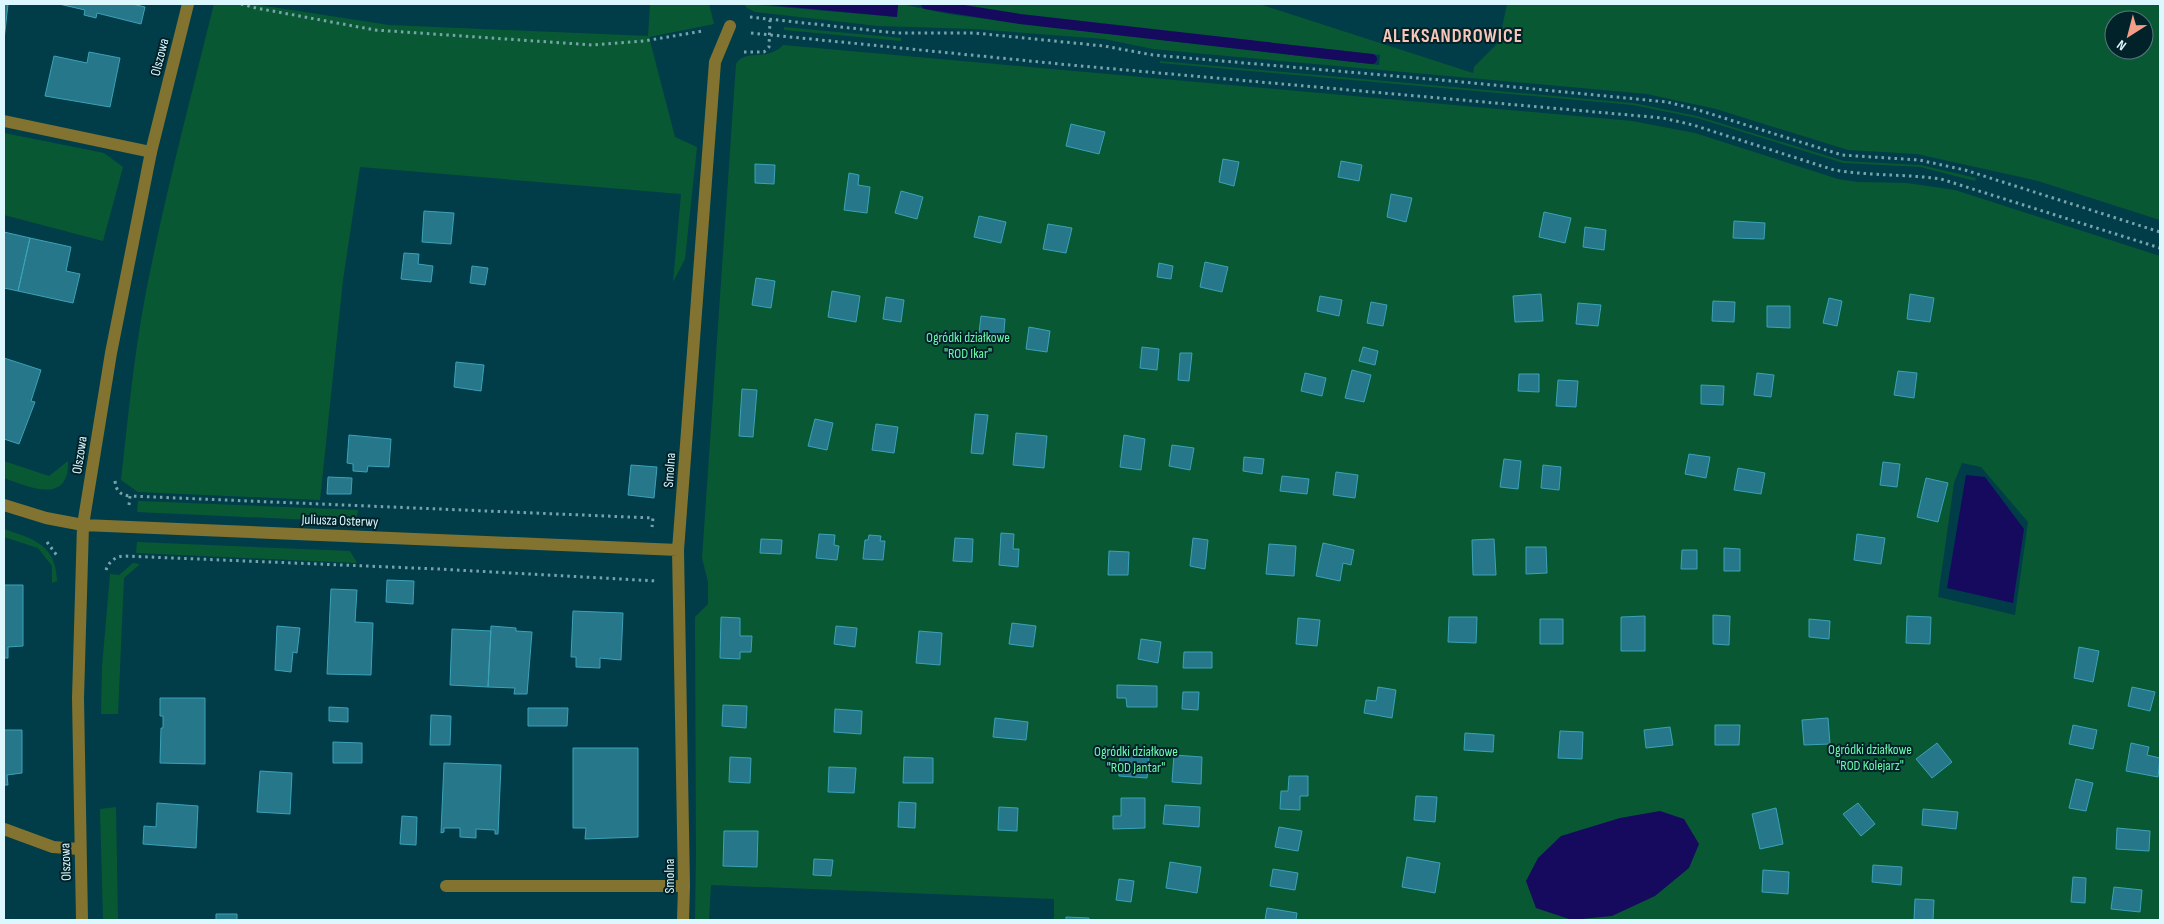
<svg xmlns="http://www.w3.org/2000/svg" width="2164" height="924" viewBox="0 0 2164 924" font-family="'Sofia Sans Condensed',sans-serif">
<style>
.green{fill:#085933;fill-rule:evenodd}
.water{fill:#160a5e}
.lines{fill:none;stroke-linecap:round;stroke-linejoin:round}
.stream{stroke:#160a5e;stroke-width:10}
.building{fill:#257789;stroke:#3ca2b9}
.path{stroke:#79a3ac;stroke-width:3;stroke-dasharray:2.5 4;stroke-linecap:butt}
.service{stroke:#827331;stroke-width:12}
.minor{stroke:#827331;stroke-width:12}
.labels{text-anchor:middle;stroke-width:4;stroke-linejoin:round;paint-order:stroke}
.street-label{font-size:14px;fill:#dcf7fe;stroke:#022229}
.park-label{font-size:14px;fill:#6efaab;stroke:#022229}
.district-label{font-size:19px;font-weight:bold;letter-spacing:1px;fill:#f8c7b9;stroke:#022229}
</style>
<rect width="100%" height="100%" fill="#003d49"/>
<!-- green -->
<path class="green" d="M214,4h38l137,21 259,11 2,-32h59l5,20 -65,13 26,100 22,10 -12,112 -12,23 8,-88 -321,-27 -17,113 -23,220 -182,-8 -17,-12c7,-62 13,-126 25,-188 19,-97 44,-192 68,-288z
M744,4l153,13 1,-13h3l47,10 76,10 355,41 1,-10 -361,-40 -70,-11h310l214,69 1,-6 25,-25 8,-38h653v216l-122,-39 -121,-27 -69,-4 -132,-41 -69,-15 -442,-40 -52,-5 -49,-10 -129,-10 -97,-3 -123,-14 -8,-4zM2114,20h30v30h-30z
M784,27l117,11v3l-117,-11z
M783,45l849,76 63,12 143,46 20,3 49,1 48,7 205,66v664h-1106v-21l-343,-14 -2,35h-14l1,-64 -1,-239 13,-13v-22l-6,-24 34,-494c9,-16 32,-2 47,-19zM1962,463l19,4 47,55 -13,93 -77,-18 16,-114z
M1160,61l473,42 64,13 147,45 77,4 55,13 -1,3 -55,-14 -77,-4 -146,-45 -64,-13 -473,-42z
M4,133l100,20 19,14 -20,74 -99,-26z
M4,461l45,15 19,-15c0,5 0,11 -2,16 -9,25 -46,6 -62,1z
M138,501l220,9 -1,6 -4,3 -18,2 -198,-9z
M4,529c30,10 52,16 53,52l-5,2v-17l-14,-18 -34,-11z
M137,542l213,9 7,12 -221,-10z
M133,563l7,1 -16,14 -6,136h-17l1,-47 8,-93 9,1z
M116,807l2,113h-15l-3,-111z"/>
<!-- water -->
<path class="water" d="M759,4h139l-1,13z
M1966,475l19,2 39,52 -11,74 -66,-15z
M1660,811l24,8 15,25 -10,24 -34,28 -43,20 -40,4 -36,-12 -10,-27 12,-23 23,-22 59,-18z"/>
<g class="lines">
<!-- stream -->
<path class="stream" d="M926,4l94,15 352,40"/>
</g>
<!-- building -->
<path class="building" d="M4,4h4l-4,36z
M59,4h73l13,3 -4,17 -44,-11 -1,5 -12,-3 1,-5z
M89,52l31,6 -10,49 -65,-11 9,-40 33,7z
M1071,124l34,8 -6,22 -33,-8z
M1223,159l16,3 -5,24 -15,-4z
M1341,161l21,4 -3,16 -21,-4z
M755,164l20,1 -1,19 -19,-1z
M849,173l10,2 -1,10 12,2 -3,26 -23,-3z
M901,191l22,6 -6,22 -22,-6z
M1391,194l21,4 -6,24 -19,-5z
M424,211l30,2 -3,31 -29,-2z
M1544,212l27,6 -6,25 -26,-6z
M979,216l27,6 -5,21 -27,-6z
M1734,221l31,2 -1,16 -31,-1z
M1048,224l24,4 -6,25 -23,-4z
M1585,227l21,3 -2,20 -21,-3z
M4,232l26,6 -12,53 -14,-3z
M30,238l41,9 -5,24 14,3 -7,29 -55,-12z
M404,253l15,1 -1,10 15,2 -2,16 -30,-3z
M1205,262l23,5 -6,25 -22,-5z
M1159,263l14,3 -2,13 -14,-2z
M472,266l16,2 -3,17 -15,-2z
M756,278l19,3 -4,27 -19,-3z
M832,291l28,5 -4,26 -28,-5z
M1541,294l2,27 -28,1 -2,-26z
M1910,294l24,4 -4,24 -23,-3z
M1320,296l22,4 -3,16 -22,-5z
M886,297l18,3 -3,22 -18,-3z
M1829,298l13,3 -5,25 -14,-3z
M1713,301l22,1 -1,20 -22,-1z
M1371,302l16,3 -4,21 -16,-3z
M1578,303l23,2 -3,21 -22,-2z
M1767,306h23v22l-23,-1z
M981,316l24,3 -2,24 -25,-2z
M1029,327l21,4 -3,21 -21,-3z
M1142,347l17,2 -2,21 -17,-2z
M1363,347l15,4 -3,14 -16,-4z
M1180,353h12l-3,28 -11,-1z
M4,358l37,12 -10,31 4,1 -16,42 -15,-5z
M456,362l28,3 -3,26 -27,-4z
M1352,370l19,5 -7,27 -19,-4z
M1898,371l19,2 -3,25 -20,-3z
M1305,373l21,5 -4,18 -21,-5z
M1757,373l17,2 -3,22 -17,-2z
M1519,374h20v18l-21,-1z
M1558,380l20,1 -2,26 -20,-1z
M1701,385l23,1 -1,19 -22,-1z
M742,389l15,1 -4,47 -14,-1z
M975,414l13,1 -5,39 -12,-1z
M815,419l18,4 -6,27 -19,-4z
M876,424l22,3 -4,26 -22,-3z
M1016,433l31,3 -3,32 -31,-3z
M349,435l42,4 -2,28 -21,-1 -1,6 -14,-1v-7l-6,-1z
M1124,435l21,4 -4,31 -21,-3z
M1172,445l22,3 -4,22 -21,-4z
M1689,454l21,3 -4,21 -21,-4z
M1244,457l20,2 -2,15 -19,-3z
M1504,459l17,2 -3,28 -18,-2z
M1883,462l17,2 -3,23 -17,-2z
M631,465l26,2 -3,31 -26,-3z
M1543,465l18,2 -2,23 -18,-2z
M1738,468l27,5 -4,21 -27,-4z
M1336,472l22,3 -3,23 -22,-3z
M1282,476l27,3 -2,15 -27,-3z
M328,477l24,1 -1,16h-24z
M1926,478l22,5 -10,39 -21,-5z
M1001,533l13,1 -1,15h6l-1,18 -19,-2z
M819,534l16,1 -1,10 5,1 -2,14 -21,-2z
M1857,534l28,4 -4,26 -27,-4z
M869,535l12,1 -1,5h5l-2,19 -20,-1 2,-19h3z
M955,538l18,1 -1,23 -19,-1z
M1193,538l15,2 -3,29 -15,-3z
M761,539l21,1 -1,14 -21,-1z
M1494,539l2,36h-23l-1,-35z
M1323,543l31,7 -3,15 -8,-2 -3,18 -24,-5z
M1269,544l27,2 -2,30 -28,-2z
M1526,547h20l1,26 -21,1z
M1724,548l16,1v22h-16z
M1682,550h15v19h-16z
M1109,551l20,1 -1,23h-20z
M387,580l27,1 -1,23 -27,-2z
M4,585h19v61l-15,1v11h-4z
M331,589l26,1 -2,32 18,1 -2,52 -44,-1z
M573,611l50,2 -2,47 -21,-2v10l-24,-1v-10h-5z
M1713,615l17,1 -1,29 -16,-1z
M1645,616v35h-24v-34z
M1907,616l24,1 -1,27 -24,-1z
M721,617l19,1v18h12l-1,16h-11v7l-20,-1z
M1449,617h28l-1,26 -28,-1z
M1298,618l22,2 -3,26 -21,-2z
M1540,619h23v25h-23z
M1809,619l21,2 -1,18 -20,-2z
M1012,623l24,3 -3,21 -24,-3z
M277,626l23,2 -3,25 -4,-1 -2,20 -16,-2z
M491,626l25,2v3l16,1 -5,62h-13l1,-6 -27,-1z
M836,626l21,2 -2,19 -21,-3z
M452,629l39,2 -3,56 -38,-2z
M919,631l23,2 -2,32 -24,-2z
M1141,639l20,3 -3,21 -20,-4z
M2079,647l20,4 -6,31 -19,-4z
M1184,652h28v16h-29z
M1117,685l40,1v21h-30l-1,-9h-9z
M1378,687l18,3 -4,28 -28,-5 2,-13 10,1z
M2132,687l23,5 -5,19 -22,-5z
M1183,692h16l-1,18 -16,-1z
M160,698h45v66l-45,-1 1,-35h2v-12h-3z
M723,705l24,1 -1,22 -24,-2z
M329,707l19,1v14l-19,-1z
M528,708h40l-1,18h-39z
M835,709l27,2 -1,23 -27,-2z
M431,715l20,1 -1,29h-20z
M995,718l33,4 -2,18 -33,-3z
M1828,718l2,26 -26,1 -2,-25z
M1715,725h25l-1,20h-24z
M2073,725l24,5 -4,19 -24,-5z
M1670,727l3,18 -27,3 -2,-18z
M4,730h18v43l-15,2 1,10h-4z
M1560,731l23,1 -1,27 -24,-1z
M1465,733l29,2 -1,17 -29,-2z
M333,742l29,1v20h-29z
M1937,743l15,19 -20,16 -16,-19z
M2131,743l18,4 -2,8 13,3 -2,19 -32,-6z
M573,748h65v89l-53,2 1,-11h-13z
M1120,755l29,2 -2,21 -28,-2z
M1174,755l28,2 -1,27 -29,-2z
M730,757l21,1 -1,25 -21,-1z
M904,757l29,1v25h-30z
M444,763l57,2 -3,69h-3v-4l-19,-1v9l-16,-1v-9h-16v4l-3,1z
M829,767l27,1 -2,25 -26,-1z
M260,771l32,2 -2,41 -33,-2z
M1289,776h19v20h-8v14l-20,-1 1,-18h7z
M2076,779l17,4 -7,28 -17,-3z
M1416,796l21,1 -2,25 -21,-2z
M1121,798h24v30l-32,1v-13h8z
M899,802l17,1 -1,25 -17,-1z
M157,803l41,3 -2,42 -53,-4 1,-18 12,1z
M1858,803l17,21 -14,12 -18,-22z
M1165,805l35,2 -1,20 -36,-3z
M999,807l19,1 -1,23 -19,-1z
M1776,808l7,36 -23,5 -8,-35z
M1923,809l35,3 -2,17 -34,-4z
M402,816l15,1 -1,28 -16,-1z
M1279,827l23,4 -4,20 -23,-4z
M2117,828l33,3 -1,20 -33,-2z
M724,831h34l-1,36 -34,-1z
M1407,857l33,6 -5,30 -33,-6z
M814,859l19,1 -2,16 -18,-1z
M1170,862l31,5 -4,26 -31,-5z
M1873,865l29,2 -1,18 -29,-3z
M1273,869l25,4 -3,17 -25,-4z
M1763,870l26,2 -1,22 -26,-2z
M2073,877l13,1 -1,25 -14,-1z
M1119,879l15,2 -3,21 -15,-2z
M2114,887l28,3 -2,22 -29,-3z
M1915,899l19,1 -1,20h-19z
M1267,908l30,5 -1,7h-31z
M216,914h21v6h-21z
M1066,917l23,1v2h-23z"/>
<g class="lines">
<!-- path -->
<path class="path" d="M241,4l15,4 119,22 218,15 51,-4 59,-10
M750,17l146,16h79l129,13 49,9 299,26 215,21 28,7 147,46 77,5 46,10 195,62
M751,33l319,32 593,53 30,7 141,45c36,6 72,4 107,9l219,69
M744,52h20l5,-5 1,-27
M115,481c1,10 5,14 15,15
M129,505l1,-9 523,22 -1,9
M47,542l11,15
M106,570c3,-9 10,-14 19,-14l313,13 219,12"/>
<!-- service -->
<path class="service" d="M4,121l147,31
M4,829l49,18 26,2
M446,886h238"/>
<!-- minor -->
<path class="minor" d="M4,505l42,13 37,7 595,25
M82,920l-4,-222 5,-173 28,-172 40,-201 37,-148
M683,920l1,-34 -6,-336 37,-488 15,-36"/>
</g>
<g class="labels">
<!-- street labels -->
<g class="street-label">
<text transform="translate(159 57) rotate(-76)" y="5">Olszowa</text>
<text transform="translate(79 455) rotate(-81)" y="5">Olszowa</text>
<text transform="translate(669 470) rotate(-86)" y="5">Smolna</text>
<text transform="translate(340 520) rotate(2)" y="5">Juliusza Osterwy</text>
<text transform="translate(65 862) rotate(-92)" y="5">Olszowa</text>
<text transform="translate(669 876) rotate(-90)" y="5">Smolna</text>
</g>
<!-- park labels -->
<g class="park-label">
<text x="968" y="342">Ogródki działkowe<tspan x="968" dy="16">"ROD Ikar"</tspan></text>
<text x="1870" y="754">Ogródki działkowe<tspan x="1870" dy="16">"ROD Kolejarz"</tspan></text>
<text x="1136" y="756">Ogródki działkowe<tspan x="1136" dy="16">"ROD Jantar"</tspan></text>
</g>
<!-- district labels -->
<g class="district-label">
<text x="1453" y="42">ALEKSANDROWICE</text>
</g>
</g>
<!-- border -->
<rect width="2164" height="924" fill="none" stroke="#dcf7fe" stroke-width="10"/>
<!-- north arrow -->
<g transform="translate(2129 35) rotate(216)"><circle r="24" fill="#022229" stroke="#59777e"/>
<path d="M0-4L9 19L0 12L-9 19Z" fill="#f49e87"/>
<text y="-8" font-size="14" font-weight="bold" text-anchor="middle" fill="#dcf7fe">N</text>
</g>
</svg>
